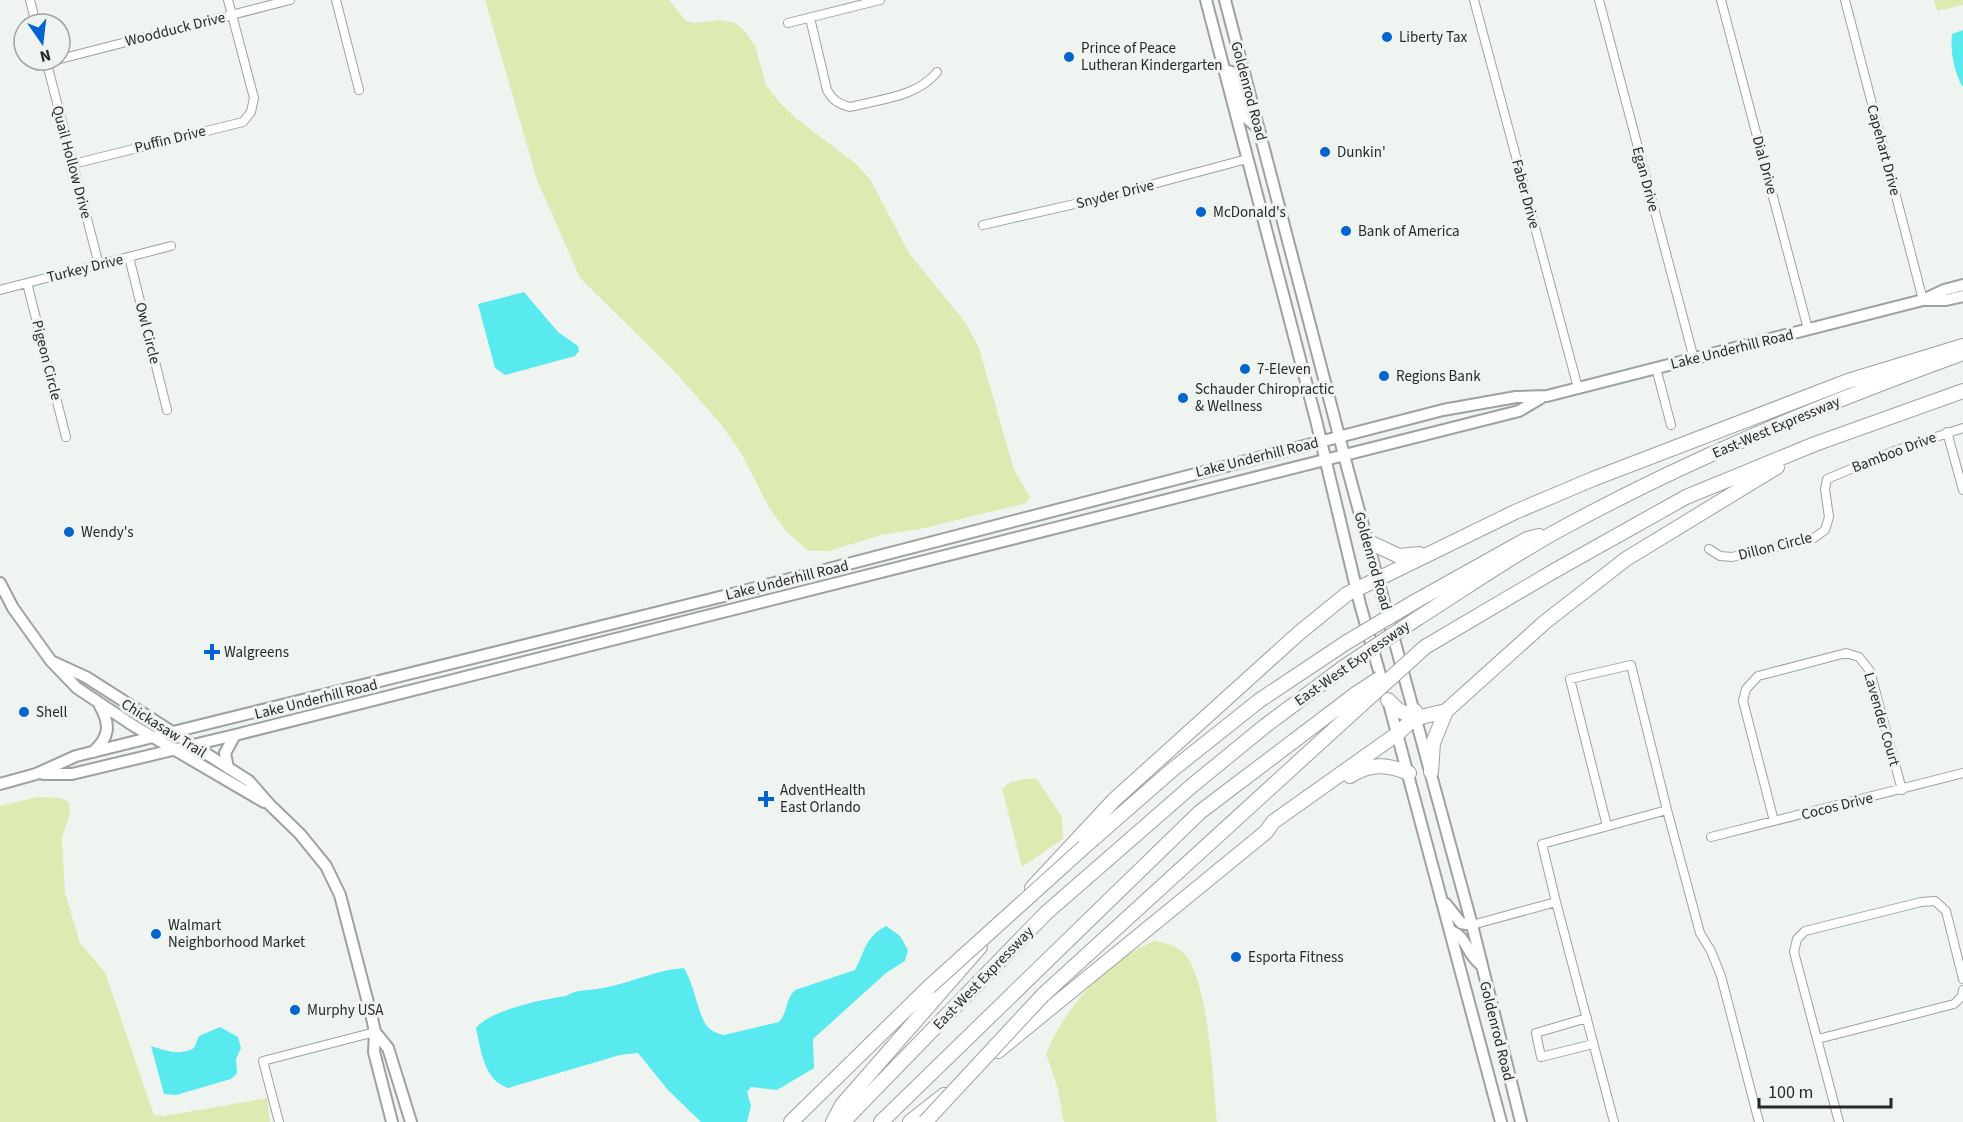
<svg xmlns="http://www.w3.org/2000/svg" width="1963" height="1122" viewBox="0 0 1963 1122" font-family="'Source Sans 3',sans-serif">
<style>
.green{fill:#ddebb3}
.water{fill:#58eaee}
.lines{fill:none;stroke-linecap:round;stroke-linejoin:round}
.street-casing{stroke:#9ea29f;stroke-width:10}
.secondary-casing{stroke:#9ea29f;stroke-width:14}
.highway-casing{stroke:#9ea29f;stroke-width:16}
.street{stroke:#fff;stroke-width:8}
.secondary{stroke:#fff;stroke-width:10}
.highway{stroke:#fff;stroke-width:14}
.highway-bridge-casing{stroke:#9ea29f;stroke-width:16;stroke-linecap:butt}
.highway-bridge{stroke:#fff;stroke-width:14}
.poi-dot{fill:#0265cd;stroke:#f0f4f1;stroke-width:2}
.labels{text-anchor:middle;stroke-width:6;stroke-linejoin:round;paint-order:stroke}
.street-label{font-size:15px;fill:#272928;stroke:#f0f4f1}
.poi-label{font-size:15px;fill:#272928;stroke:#f0f4f1;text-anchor:start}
</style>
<rect width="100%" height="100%" fill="#f0f4f1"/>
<!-- green -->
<path class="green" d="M485,0h184l17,21 9,2 25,-3 15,3 11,9 9,14 11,39 14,18 18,17 57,43 15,16 39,74 56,69 14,26 35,122 16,27 -4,6 -101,25 -44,7 -52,16h-21l-23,-21 -15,-21 -30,-58 -21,-29 -45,-51 -94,-93 -43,-98z
M1934,0h29v5l-26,6z
M1025,779h12l25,38 1,22 -41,28 -20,-78 8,-7z
M37,797l23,1 9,4 1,12 -8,23 3,56 15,50 25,29 49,143 10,1 103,-18 3,24h-270v-316z
M1154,941c9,1 23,5 30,12 25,27 29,131 33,169h-153l-7,-36 -11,-32c19,-48 61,-93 108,-113z"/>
<!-- water -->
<path class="water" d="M1963,30v56h-1c-8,-15 -12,-35 -10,-52z
M524,292l34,40 20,14 1,5 -4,5 -70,19 -10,-7 -17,-64z
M886,926l14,10 8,14 -3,11 -19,12 -73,66 1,29 -37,22 -26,-3 -4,5 4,14 -4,16h-46l-33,-32 -30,-37 -18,2 -112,33c-24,-8 -27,-37 -32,-60 14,-18 68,-29 90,-32 11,-7 19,-5 31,-7 30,-4 57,-19 87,-21 10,16 15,49 23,58 4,5 11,8 17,9l55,-13c9,-10 6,-22 16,-32l60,-20c11,-20 9,-32 31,-44z
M220,1027l18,10 3,11 -5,11 1,14 -6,6 -55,16 -12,-1 -13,-48c16,5 28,10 43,2l5,-12z"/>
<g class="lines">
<!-- street casing -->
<g class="street-casing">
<path id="street" d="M30,0l6,24
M336,0l23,90
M1474,0l104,388
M1599,0l95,359
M1721,0l87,329
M1845,0l78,300
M810,18l17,72c5,10 12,14 23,17 30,-8 67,-10 87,-35
M788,23l92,-23
M60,59l230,-59
M46,60l53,205
M73,164l170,-42 8,-10 3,-14 -26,-98
M983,225l118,-27 146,-39
M129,257l38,153
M27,283l39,154
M0,290l171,-44
M1656,368l15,57
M1947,432l16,58
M1709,549l11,7 12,1 82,-19 11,-8 4,-13 -4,-28 2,-10 67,-28 69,-23
M1667,810l33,123 11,18 10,25 38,146
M1774,821l-31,-120 3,-12 12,-13 88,-23 13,4 11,14 32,119
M1711,837l252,-64
M1556,902l58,220
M1472,925l84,-23 -14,-58 125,-34 -36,-145 -61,14 37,147
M1587,1018l-51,15 5,24 52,-13
M1818,1039l136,-35 8,-8 1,-6
M279,1122l-16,-61 112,-29
M1839,1122l-45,-170 3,-13 8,-8 116,-29 14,-1 11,10 17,68"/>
</g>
<!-- secondary casing -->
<g class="secondary-casing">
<path id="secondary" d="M1206,0l110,420 44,184 23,81
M1225,0l124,474 123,451 49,197
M1228,71l4,1 12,44 15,13
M1926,300h20l17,-4
M0,583l13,25 38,53 26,27 57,38 130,76
M51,661l35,16 163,104 21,24 30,29 26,32 14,29 32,123 3,14 -1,20 18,70
M1388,700l113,422
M93,752c16,-14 18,-27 7,-46
M228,768l-3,-15 10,-18
M43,774h29l163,-39 1284,-324 22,-13
M0,784l36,-10 40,-18 656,-162 711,-184 73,-13 31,-1 376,-96 21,-10 19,-5
M1446,904l15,19 11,2
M1451,931c15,5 16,23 29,33
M375,1032l13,16 23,74"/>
</g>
<!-- highway casing -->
<g class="highway-casing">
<path id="highway" d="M1369,542l30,14 20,-2
M1416,601l111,-62 12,-3
M1418,618c46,-29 92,-61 139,-87 129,-71 264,-126 401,-176
M1425,647l129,-76 132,-74 129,-53 148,-53
M1388,700l10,10 19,8 29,-7 99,-89 81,-63 151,-92
M1431,772l2,-29 13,-32
M1350,776c20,-13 37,-12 59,-3
M1084,847l88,-77 88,-70 87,-58
M1032,888l82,-88 185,-167 48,-39 168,-82 78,-33 255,-98 115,-35
M1043,995l318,-290
M998,1051l268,-219 7,-10 124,-88 14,-13 4,-10
M791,1122l138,-135
M833,1122l9,-17 138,-158
M843,1122l203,-209 148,-129 71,-58 79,-59
M881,1122l319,-310 157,-119
M910,1122l34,-27"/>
</g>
<!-- street -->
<use href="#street" class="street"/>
<!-- secondary -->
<use href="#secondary" class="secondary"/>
<!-- highway -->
<use href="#highway" class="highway"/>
<!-- highway-bridge casing -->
<g class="highway-bridge-casing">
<path id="highway-bridge" d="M1347,642l69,-41
M1344,667l74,-49
M1357,693l23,-15
M1361,705l64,-58
M929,987l155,-140
M925,1122l118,-127"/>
</g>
<!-- highway-bridge -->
<use href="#highway-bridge" class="highway-bridge"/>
</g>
<!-- markers -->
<g class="poi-dot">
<circle cx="1387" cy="37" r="6"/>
<circle cx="1069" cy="57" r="6"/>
<circle cx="1325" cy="152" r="6"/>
<circle cx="1201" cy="212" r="6"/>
<circle cx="1346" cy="231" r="6"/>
<circle cx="1245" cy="369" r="6"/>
<circle cx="1384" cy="376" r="6"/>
<circle cx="1183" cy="398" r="6"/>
<circle cx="69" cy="532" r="6"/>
<path d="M209 643h6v6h6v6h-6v6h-6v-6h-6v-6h6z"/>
<circle cx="24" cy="712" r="6"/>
<path d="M763 790h6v6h6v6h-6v6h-6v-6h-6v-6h6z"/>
<circle cx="156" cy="934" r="6"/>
<circle cx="1236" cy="957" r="6"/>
<circle cx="295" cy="1010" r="6"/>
</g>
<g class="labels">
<!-- street labels -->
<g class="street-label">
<text transform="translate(175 29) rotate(-14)" y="5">Woodduck Drive</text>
<text transform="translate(1249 91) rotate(75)" y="5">Goldenrod Road</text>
<text transform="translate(170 139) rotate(-14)" y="5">Puffin Drive</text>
<text transform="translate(1884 150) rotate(75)" y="5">Capehart Drive</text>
<text transform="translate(72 162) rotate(75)" y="5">Quail Hollow Drive</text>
<text transform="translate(1765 165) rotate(75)" y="5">Dial Drive</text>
<text transform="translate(1646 179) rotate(75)" y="5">Egan Drive</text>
<text transform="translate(1115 194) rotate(-14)" y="5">Snyder Drive</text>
<text transform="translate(1526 194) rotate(75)" y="5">Faber Drive</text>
<text transform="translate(85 268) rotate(-14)" y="5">Turkey Drive</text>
<text transform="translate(148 333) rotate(76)" y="5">Owl Circle</text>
<text transform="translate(1732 349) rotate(-14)" y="5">Lake Underhill Road</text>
<text transform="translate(47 360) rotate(76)" y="5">Pigeon Circle</text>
<text transform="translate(1776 427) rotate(-23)" y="5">East-West Expressway</text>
<text transform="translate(1894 452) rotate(-21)" y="5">Bamboo Drive</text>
<text transform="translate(1257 457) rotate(-14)" y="5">Lake Underhill Road</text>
<text transform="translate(1775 546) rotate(-14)" y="5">Dillon Circle</text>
<text transform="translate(1373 561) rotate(74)" y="5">Goldenrod Road</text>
<text transform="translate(787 580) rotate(-14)" y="5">Lake Underhill Road</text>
<text transform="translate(1352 663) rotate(-35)" y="5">East-West Expressway</text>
<text transform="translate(316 699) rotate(-14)" y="5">Lake Underhill Road</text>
<text transform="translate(1882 719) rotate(74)" y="5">Lavender Court</text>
<text transform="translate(164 728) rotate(32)" y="5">Chickasaw Trail</text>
<text transform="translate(1837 806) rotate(-14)" y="5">Cocos Drive</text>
<text transform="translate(983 978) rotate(-46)" y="5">East-West Expressway</text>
<text transform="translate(1497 1031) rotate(76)" y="5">Goldenrod Road</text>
</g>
<!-- poi labels -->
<g class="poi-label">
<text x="1399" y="42">Liberty Tax</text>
<text x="1081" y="53">Prince of Peace<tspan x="1081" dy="17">Lutheran Kindergarten</tspan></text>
<text x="1337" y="157">Dunkin'</text>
<text x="1213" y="217">McDonald's</text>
<text x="1358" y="236">Bank of America</text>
<text x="1257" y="374">7-Eleven</text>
<text x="1396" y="381">Regions Bank</text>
<text x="1195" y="394">Schauder Chiropractic<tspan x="1195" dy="17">&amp; Wellness</tspan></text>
<text x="81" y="537">Wendy's</text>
<text x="224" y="657">Walgreens</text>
<text x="36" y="717">Shell</text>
<text x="780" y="795">AdventHealth<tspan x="780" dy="17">East Orlando</tspan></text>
<text x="168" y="930">Walmart<tspan x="168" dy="17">Neighborhood Market</tspan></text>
<text x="1248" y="962">Esporta Fitness</text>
<text x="307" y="1015">Murphy USA</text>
</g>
</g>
<!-- north arrow -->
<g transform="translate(42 42) rotate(166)"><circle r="28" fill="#f0f4f1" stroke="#a0a3a1" stroke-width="1.5"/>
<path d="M0-4.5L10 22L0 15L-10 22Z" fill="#0265cd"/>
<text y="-9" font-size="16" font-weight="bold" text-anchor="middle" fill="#272928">N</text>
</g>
<!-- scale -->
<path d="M1759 1098v9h132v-9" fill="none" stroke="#272928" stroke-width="3"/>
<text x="1768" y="1098" font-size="18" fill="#272928" stroke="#f0f4f1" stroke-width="4.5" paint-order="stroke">100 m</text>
</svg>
